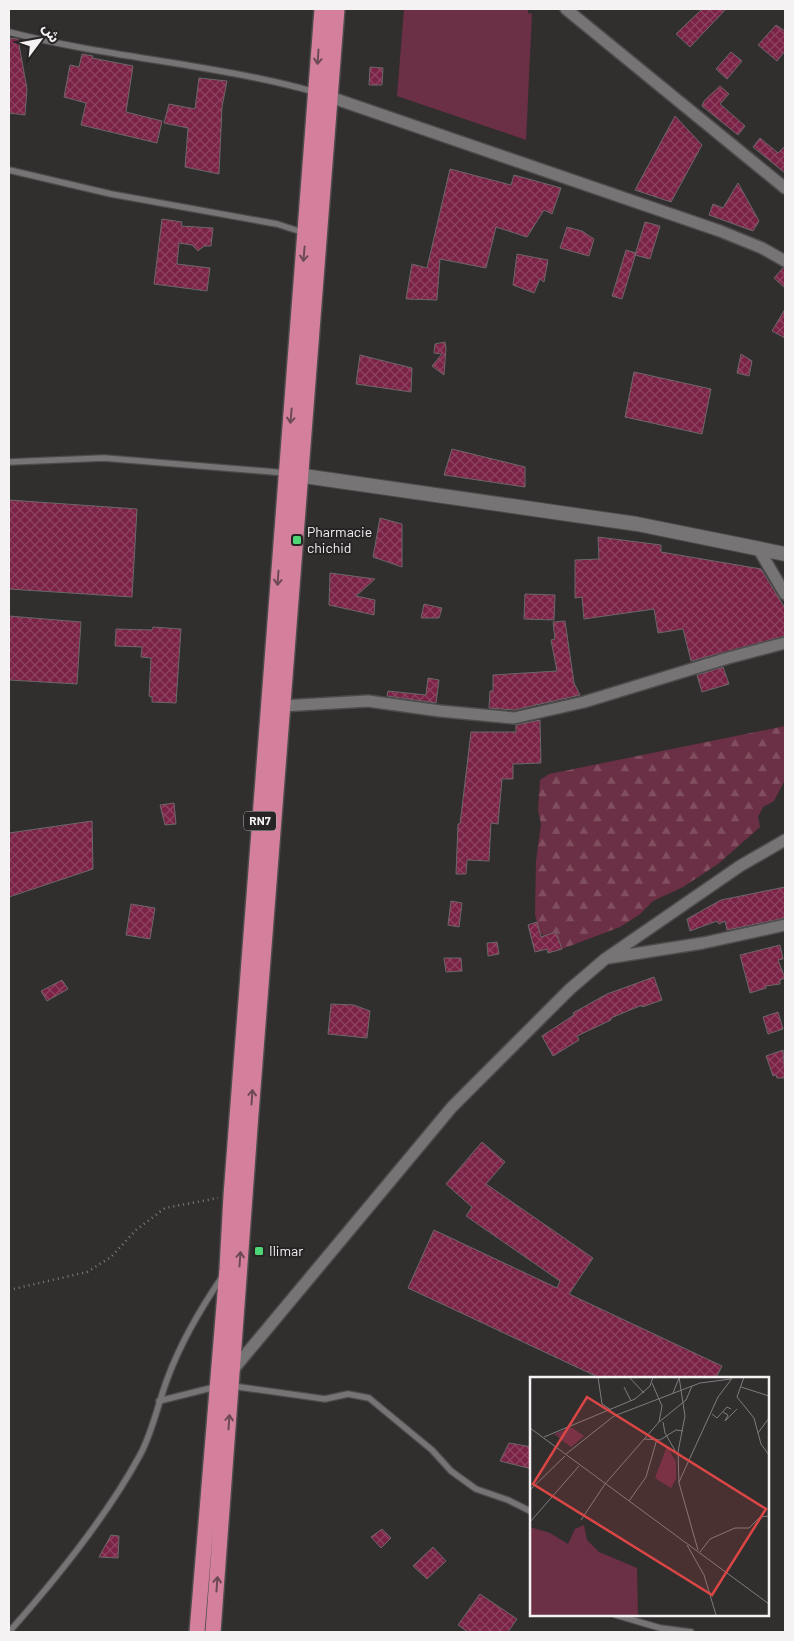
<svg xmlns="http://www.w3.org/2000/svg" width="794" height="1641" viewBox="0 0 794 1641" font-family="Barlow,'Noto Sans Arabic',sans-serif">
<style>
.grass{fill:#6b3045}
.forest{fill:url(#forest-firs)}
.building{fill:url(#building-cross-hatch);stroke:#6b6768}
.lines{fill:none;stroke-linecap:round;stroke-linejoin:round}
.service-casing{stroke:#4e4b4c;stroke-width:8}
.minor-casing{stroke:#4e4b4c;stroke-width:14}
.tertiary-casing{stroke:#4e4b4c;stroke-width:16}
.trunk-casing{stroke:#4e4b4c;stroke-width:18}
.path{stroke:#807e7e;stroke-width:2.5;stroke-dasharray:1 4;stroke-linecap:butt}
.service{stroke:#777475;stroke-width:5.5}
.minor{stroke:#777475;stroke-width:11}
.tertiary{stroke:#777475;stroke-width:14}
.trunk{stroke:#d4809c;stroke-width:15}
.oneway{stroke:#6c4955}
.poi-dot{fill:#4ed676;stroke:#272425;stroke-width:2}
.labels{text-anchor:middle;stroke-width:4;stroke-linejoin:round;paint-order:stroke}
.shield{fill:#272425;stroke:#b6b4b5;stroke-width:1}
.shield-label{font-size:12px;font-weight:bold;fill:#f4f2f3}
.poi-label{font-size:14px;fill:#f4f2f3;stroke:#272425;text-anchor:start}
.inset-road{fill:none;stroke:#7f7c7d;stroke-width:1}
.view{fill:#da4646;fill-opacity:0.15;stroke:#da4646;stroke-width:2.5}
.inset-edge{fill:none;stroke:#f4f2f3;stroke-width:2.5}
</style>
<defs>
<pattern id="forest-firs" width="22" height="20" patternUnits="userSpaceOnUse" patternTransform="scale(1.25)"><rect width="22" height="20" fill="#6b3045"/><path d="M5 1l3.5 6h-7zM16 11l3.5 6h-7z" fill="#814e60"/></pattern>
<pattern id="building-cross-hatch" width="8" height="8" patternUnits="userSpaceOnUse" patternTransform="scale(1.25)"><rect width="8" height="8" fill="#7a2346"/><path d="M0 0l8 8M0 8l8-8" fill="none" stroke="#8e4361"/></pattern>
</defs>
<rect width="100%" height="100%" fill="#312e2e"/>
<!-- grass -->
<path class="grass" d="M404,9h124v4l4,1 -6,126 -129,-44z"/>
<!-- forest -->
<path class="forest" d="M785,726v54l-11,21 -11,6 -5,10 2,10 -42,37 -35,23 -30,14 -14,14 -19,12 -58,22 -22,-16 -5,-18 1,-54 5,-37 -3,-14 2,-30 9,-6z"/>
<!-- building -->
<path class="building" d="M702,9h24l-36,38 -14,-13z
M776,25l9,6v20l-8,10 -19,-16z
M9,38l9,1 9,50 -2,26 -16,-2z
M731,52l11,9 -15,18 -11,-10z
M82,54l11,2 -1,2 41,8 -7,46 36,9 -5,22 -76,-18 5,-22 -22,-6 6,-32 9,2z
M370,67l13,1 -1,17h-13z
M199,78l28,3 -5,26 -3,67 -34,-7 3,-39 -24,-5 5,-19 26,5z
M720,86l9,8 -9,10 25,22 -7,9 -36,-29 2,-5z
M675,116l27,29 -31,57 -36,-12z
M760,138l18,15 7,-7v27l-32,-26z
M450,169l61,16 3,-10 47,13 -9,26 -8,-4 -17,27 -31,-10 -10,41 -46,-9 -3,41 -31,-1 6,-35 15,4z
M738,183l21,38 -6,10 -44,-16 4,-11 10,4z
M162,219l20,3 -1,4 32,2 -2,18h-7l-6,5 -6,-6 -13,-2 -2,21 33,4 -3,23 -53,-7z
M645,222l15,4 -10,33 -15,-4z
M567,227l15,4 12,8 -5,17 -29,-8z
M626,250l10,3 -14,46 -10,-3z
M517,254l31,6 -4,22 -4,-3 -6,14 -21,-8z
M783,268h2v20l-11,-10z
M785,309v29l-13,-7z
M445,342l1,6 -2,27 -12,-9 10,-12 -8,-1 1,-9z
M741,354l11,7 -3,15 -12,-3z
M360,355l52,13 -1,24 -55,-8z
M634,372l77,17 -9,45 -77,-17z
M452,449l73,18v20l-81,-12z
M9,500l128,9 -5,88 -123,-8z
M380,518l22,6v43l-29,-10z
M598,537l63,8v7l100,17 24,39v28l-94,25 -8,-32 -25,4 -4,-24 -70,10 -2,-22 -7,1v-38l24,-1z
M330,573l45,6 -19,17 19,4 -1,15 -45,-10z
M525,594l30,1 -1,25 -30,-1z
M424,604l18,4 -3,10h-18z
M9,616l72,6 -4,62 -68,-4z
M565,621l9,62 6,12 -66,15 -25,-2 1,-17h3v-16l64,-4 -6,-31 4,-1 -2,-17z
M153,627l28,2 -5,74 -24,-1v-5l-3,-1 2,-38 -10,-1 1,-10 -27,-1 1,-17 36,1z
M723,667l6,17 -27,8 -5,-17z
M428,678l11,2 -3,23 -49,-7 1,-5 38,4z
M540,720l1,43 -28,1v15h-11l-4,45 -7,-1 -2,38 -22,-1 -1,14h-10l2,-50h2l11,-92h45v-7z
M174,803l2,21 -11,1 -5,-20z
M92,821l1,48 -84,28v-64z
M785,887v31l-58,12 -2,-9 -6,3 -2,-3 -27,10 -3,-12 34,-19z
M451,901l11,2 -3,24 -11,-2z
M131,904l24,4 -5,31 -24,-4z
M537,922l4,15 15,-5 6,17 -14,4 -1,-4 -12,3 -7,-27z
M497,942l2,12 -11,2 -1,-13z
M780,945l3,14 -5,1 7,18 -5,2v4l-14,2v2l-16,5 -10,-38z
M444,958h17l1,13 -16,1z
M654,977l8,23 -20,7v-2l-31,13v2l-34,16 2,4 -26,16 -11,-20 32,-21 -1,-2 34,-19z
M62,980l6,9 -21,12 -6,-10z
M331,1004l23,1 16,6 -3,27 -39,-4z
M778,1012l5,17 -15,5 -5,-17z
M783,1050l2,28h-8l-1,-3 -3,1 -7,-20z
M482,1142l23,20 -19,22 107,74 -24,36 153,72 -6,12h-116l-192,-90 26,-58 123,58 3,-7 -94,-65 6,-9 -26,-23z
M509,1443l23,4v22l-32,-8z
M382,1529l9,9 -10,10 -10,-11z
M111,1535l8,1 -1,22 -19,-1z
M433,1547l13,14 -19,18 -14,-13z
M480,1594l37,25 -9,13h-40l-10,-7z"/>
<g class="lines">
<!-- service casing -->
<g class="service-casing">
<path id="service" d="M9,32c101,26 206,32 306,60
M9,170l102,24 166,30 28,9
M9,462l95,-4 182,15
M232,1386l93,13 23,-5 21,4 63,52 19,21 25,18 32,11 24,12
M159,1401l56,-14
M616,1615l44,13 31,4
M9,1632c47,-53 97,-114 131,-177 13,-24 18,-52 28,-78 13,-35 33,-69 54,-100"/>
</g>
<!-- minor casing -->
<g class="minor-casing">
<path id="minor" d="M566,9l219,179
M330,97l390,134 42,17 23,13
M758,548l27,46
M282,706l86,-5 72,10 74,7 70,-16 144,-44 57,-15
M608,958l95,-15 82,-18
M232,1371l220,-264 118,-118 35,-30 135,-93 45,-26"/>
</g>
<!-- tertiary casing -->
<g class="tertiary-casing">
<path id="tertiary" d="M290,474l347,50 148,30"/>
</g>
<!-- trunk casing -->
<g class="trunk-casing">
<path id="trunk" d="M197,1632l30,-363 4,-73 91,-1187
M213,1632l38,-518 86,-1105"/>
</g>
<!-- path -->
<path class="path" d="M9,1290l78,-18 24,-15 25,-27 29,-22 53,-10"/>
<!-- service -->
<use href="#service" class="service"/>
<!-- minor -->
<use href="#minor" class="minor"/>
<!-- tertiary -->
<use href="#tertiary" class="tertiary"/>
<!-- trunk -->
<use href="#trunk" class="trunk"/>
</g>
<!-- one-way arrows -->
<defs><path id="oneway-shaft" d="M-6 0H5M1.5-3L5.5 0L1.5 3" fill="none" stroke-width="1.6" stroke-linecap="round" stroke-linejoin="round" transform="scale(1.25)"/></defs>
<g class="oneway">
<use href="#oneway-shaft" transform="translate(318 57) rotate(94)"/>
<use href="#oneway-shaft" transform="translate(304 254) rotate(95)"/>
<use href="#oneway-shaft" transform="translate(291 416) rotate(95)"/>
<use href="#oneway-shaft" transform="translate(278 578) rotate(94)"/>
<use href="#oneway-shaft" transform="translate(252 1097) rotate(-86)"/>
<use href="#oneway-shaft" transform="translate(240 1259) rotate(-86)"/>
<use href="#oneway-shaft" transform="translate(229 1422) rotate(-86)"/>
<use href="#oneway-shaft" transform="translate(217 1584) rotate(-86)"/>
</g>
<!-- markers -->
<g class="poi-dot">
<rect x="292" y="535" width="10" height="10" rx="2.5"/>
<rect x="254" y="1246" width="10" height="10" rx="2.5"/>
</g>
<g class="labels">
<!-- shield labels -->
<rect class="shield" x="244" y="811.5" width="32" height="19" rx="4"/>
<g class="shield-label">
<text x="260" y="825">RN7</text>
</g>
<!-- poi labels -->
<g class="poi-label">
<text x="307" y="537">Pharmacie<tspan x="307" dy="16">chichid</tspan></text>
<text x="269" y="1256">Ilimar</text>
</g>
</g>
<!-- overview -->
<g transform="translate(530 1377)">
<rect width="239" height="239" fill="#312e2e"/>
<path d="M41,50l13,9 -13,11 -17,-13z" fill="#6b3045"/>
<path d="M137,69l9,16v17l-5,9 -16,-10zM54,148l3,15 12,12 38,16 1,47h-108v-88l20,6 18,11 7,-15z" fill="#6b3045"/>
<path class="inset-road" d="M68,0l4,27 9,6M99,0l15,16M149,0l6,39 -7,36 1,31 19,67M214,0l-7,20 17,21 7,26 8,11M94,10l7,14M211,10l28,9M143,16l6,-15M193,35l5,3 -3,6 12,-12M182,37l5,4 10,-11 4,2M129,45l27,-22 6,-14M133,45l2,11 12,21M0,51l239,176M228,56l11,-15M14,60l91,-38 15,-13 3,-9M114,62l16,1 16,-10 7,1M36,77l48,-38 86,-33 31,-4M149,105l39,-85 15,-20M0,113l35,-34M99,124l17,-24 11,-38M51,143l24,-36 54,-62 3,-16 -10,-23M0,145l49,-56M157,168l17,30 12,40M170,175l10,-13 25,-11h14l11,-11 9,-1"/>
<path class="view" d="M57,20l179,112 -54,86 -179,-111z"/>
<rect width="239" height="239" class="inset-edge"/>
</g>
<!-- border -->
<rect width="794" height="1641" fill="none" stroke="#f4f2f3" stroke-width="20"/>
<!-- north arrow -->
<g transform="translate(40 40) rotate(58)" stroke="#272425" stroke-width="4" paint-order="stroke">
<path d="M0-4L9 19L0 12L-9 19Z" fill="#f4f2f3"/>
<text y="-8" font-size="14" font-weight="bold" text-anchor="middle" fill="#f4f2f3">ش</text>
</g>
</svg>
